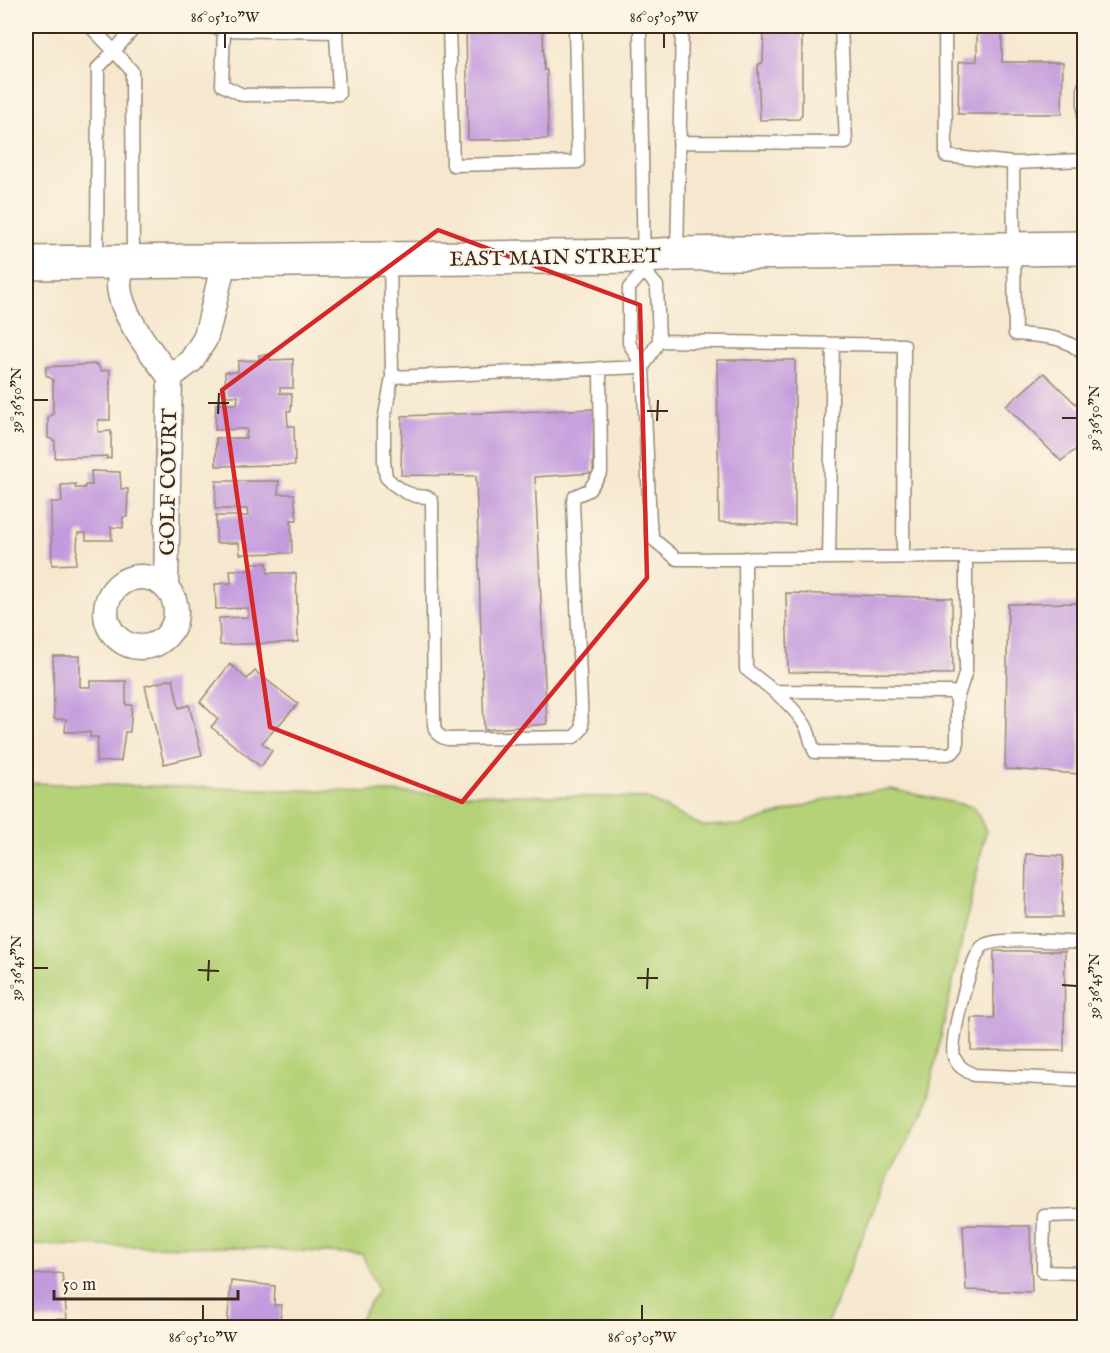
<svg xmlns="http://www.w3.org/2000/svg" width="1110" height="1353" viewBox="0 0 1110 1353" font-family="'IM FELL English',serif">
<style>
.green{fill:#b5d278;stroke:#787e4b;stroke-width:1.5}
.building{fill:#c29add}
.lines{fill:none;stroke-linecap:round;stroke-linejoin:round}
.lane-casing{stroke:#988976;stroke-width:15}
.street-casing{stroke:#988976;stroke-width:27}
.secondary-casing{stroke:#988976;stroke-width:36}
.lane{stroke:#fff;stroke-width:12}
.street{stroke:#fff;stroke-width:24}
.secondary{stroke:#fff;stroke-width:33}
.marked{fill:none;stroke:#d62828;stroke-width:4.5;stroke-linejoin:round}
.ticks{fill:none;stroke:#3b2a1e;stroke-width:2}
.labels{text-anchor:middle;stroke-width:4.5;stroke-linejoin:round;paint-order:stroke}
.street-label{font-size:21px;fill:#3b2a1e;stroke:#fcf5e5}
.neatline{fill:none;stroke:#3b2a1e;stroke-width:2}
.ticks-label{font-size:15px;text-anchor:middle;fill:#3b2a1e}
</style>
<rect width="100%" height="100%" fill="#fcf5e5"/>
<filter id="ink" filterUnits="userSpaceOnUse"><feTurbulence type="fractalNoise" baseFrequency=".0167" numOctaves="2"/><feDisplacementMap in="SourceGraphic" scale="12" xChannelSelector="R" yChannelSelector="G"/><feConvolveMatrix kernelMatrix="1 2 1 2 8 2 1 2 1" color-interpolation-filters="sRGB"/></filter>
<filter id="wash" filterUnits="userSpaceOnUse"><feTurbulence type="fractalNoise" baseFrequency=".008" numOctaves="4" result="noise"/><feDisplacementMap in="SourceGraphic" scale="24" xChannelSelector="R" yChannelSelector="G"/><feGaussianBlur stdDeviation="1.35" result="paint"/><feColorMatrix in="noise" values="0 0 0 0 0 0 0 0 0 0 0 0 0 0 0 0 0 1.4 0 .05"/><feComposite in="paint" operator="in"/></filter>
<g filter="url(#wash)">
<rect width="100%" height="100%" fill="#f6e8cf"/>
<!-- green -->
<path class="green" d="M26,783l310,8 310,7 56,28 41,-1 93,-29 55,-7 83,18 12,24 -61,279 -43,78 -56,139h-471l23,-37 -16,-36 -136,-7 -200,-2z"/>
<g id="blocks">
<!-- building -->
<path class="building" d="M466,26h77l1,44h3l1,69 -80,1z
M977,26h25v36h61l-1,52h-104l1,-52 18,-1z
M764,28h38v86l-3,5 -39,1 -2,-55 5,-3z
M259,355h11v5l23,-1v29h-13v5l12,1 -1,17h-4l1,15h6l1,39 -79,1v-28h30l1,-9 -32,1 1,-26h21l1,-8h-12l-1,-24h13v-11l21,-1z
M717,360h78v165l-76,-3z
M97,364l4,7 9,-1v50h-12v12l13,-1v27l-5,1 1,-3 -52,2v-17l-7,-3v-21l5,-3v-34l-7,-5v-8z
M1044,373l40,39v31l-23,18 -55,-55z
M594,409l-1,64 -58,4 12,247 -63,6 -8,-254 -75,-1 1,-59z
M91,471l29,1 1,17h7l-1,28h-4v11l-12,-1 1,13h-26v-7h-8l-2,31 -24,1 -1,-63h11l-1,-17 15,-1 -1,4h10v-3h7z
M216,481h63l-1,13h16l3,26h-6l1,33 -52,1 -1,-11h-23v-27h32l-1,-7h-32z
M250,563h17l1,10h28l2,69 -78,3 -1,-27 29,-1v-9l-32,1 -1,-25 16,-1 -1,-13h20z
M786,593l166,5 1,76 -165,-2z
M1079,603l1,171 -75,-5 3,-165z
M53,656h27v31h10v-6h36v24h6l-2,27h-5l-4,29 -25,1 2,-25h-8v-5h-25l1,-13h-12z
M230,664l17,15 8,-8 43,33 -36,39 10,8 -11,16 -50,-40 7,-8 -18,-17z
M173,679l6,29 10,-3 13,50 -38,9 -19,-78z
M1026,854l37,2 -1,61h-37z
M994,951h71l-1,100 -93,-1v-32h23z
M963,1225l67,1 2,66 -66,-2z
M62,1273l5,46 -41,1v-45z
M231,1281l44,5 -1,19h8l-3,23 -52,-1z"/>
</g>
</g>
<g filter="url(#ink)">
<use href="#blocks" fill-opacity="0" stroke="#988976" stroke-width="1.5"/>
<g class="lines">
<!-- lane casing -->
<g class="lane-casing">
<path id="lane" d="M90,26l24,25 22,-25
M207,26l17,4 112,2 3,62 -96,1 -21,-10 2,-55
M449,26l4,139 125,-3 -3,-136
M640,26l4,245 -15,17v55l14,24 7,156 3,16 24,20 407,-3
M945,26l1,130 67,7 71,-3v-74
M679,142l167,1 -5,-117
M1013,163l2,171c25,2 51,1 69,21
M677,253l5,-227
M97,260l1,-192 16,-17 18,20 1,190
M390,260l2,117 251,-10
M659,341l245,4 -1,212
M643,367l16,-26 -2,-55 -13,-15
M392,377l-8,44v41l2,15 7,7 12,8 11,4 12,1 4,4 2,221c0,10 4,15 14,17l126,-2 8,-8 -9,-227 2,-6 14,-6 12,-18 -1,-104
M745,558l1,111c20,16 46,34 59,56 5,8 5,18 10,27l133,2 5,-2 4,-5v-48l-5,-7 -178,-1
M829,558l4,-213
M957,699l9,-28v-114
M1084,943c-19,-1 -88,-7 -101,3 -12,9 -34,97 -29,111 4,10 11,13 20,18l110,5
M1084,1215l-40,1 -1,56 41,1"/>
</g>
<!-- street casing -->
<g class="street-casing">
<path id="street" d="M121,262c1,8 -2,16 -2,24 2,30 33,67 51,91l21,-16 14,-22 5,-18 14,-60
M106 612a35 35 0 1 1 70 0a35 35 0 1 1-70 0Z
M166,587l4,-210"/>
</g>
<!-- secondary casing -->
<g class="secondary-casing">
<path id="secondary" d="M26,263l618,-7 33,-2 407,-6"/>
</g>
<!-- lane -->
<use href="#lane" class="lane"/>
<!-- street -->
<use href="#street" class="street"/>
<!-- secondary -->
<use href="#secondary" class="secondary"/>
</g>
</g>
<!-- marked area -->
<path class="marked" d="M438,230l202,75 7,273 -185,224 -192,-75 -48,-337z"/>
<!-- ticks -->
<path class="ticks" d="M225,48v-15M664,48v-15M33,400h15M208,403h21M647,411h21M218,414l1,-21M1062,418h15M657,421l1,-21M33,968h15M198,970l21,1M637,978h21M208,981l1,-21M1062,985l15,1M647,989l1,-21M203,1320v-15M642,1320v-15"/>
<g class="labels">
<!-- street labels -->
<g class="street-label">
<text transform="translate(555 257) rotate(-1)" y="7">EAST MAIN STREET</text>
<text transform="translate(168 482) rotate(-89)" y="7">GOLF COURT</text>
</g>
</g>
<!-- margin -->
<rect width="1110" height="1353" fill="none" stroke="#fcf5e5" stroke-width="66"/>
<!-- scale -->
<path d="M54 1290v9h184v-9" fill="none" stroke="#3b2a1e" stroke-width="3"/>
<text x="63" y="1290" font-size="18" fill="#3b2a1e" stroke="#fcf5e5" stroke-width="4.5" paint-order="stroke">50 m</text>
<rect x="33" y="33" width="1044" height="1287" class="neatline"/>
<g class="ticks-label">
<text x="225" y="22">86°05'10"W</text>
<text x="664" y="22">86°05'05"W</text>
<text transform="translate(16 400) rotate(-90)" y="5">39°36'50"N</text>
<text transform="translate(1094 418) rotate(-90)" y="5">39°36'50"N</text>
<text transform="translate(16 968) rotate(-90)" y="5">39°36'45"N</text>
<text transform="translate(1094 986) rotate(-90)" y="5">39°36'45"N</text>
<text x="203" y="1342">86°05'10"W</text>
<text x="642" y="1342">86°05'05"W</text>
</g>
</svg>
